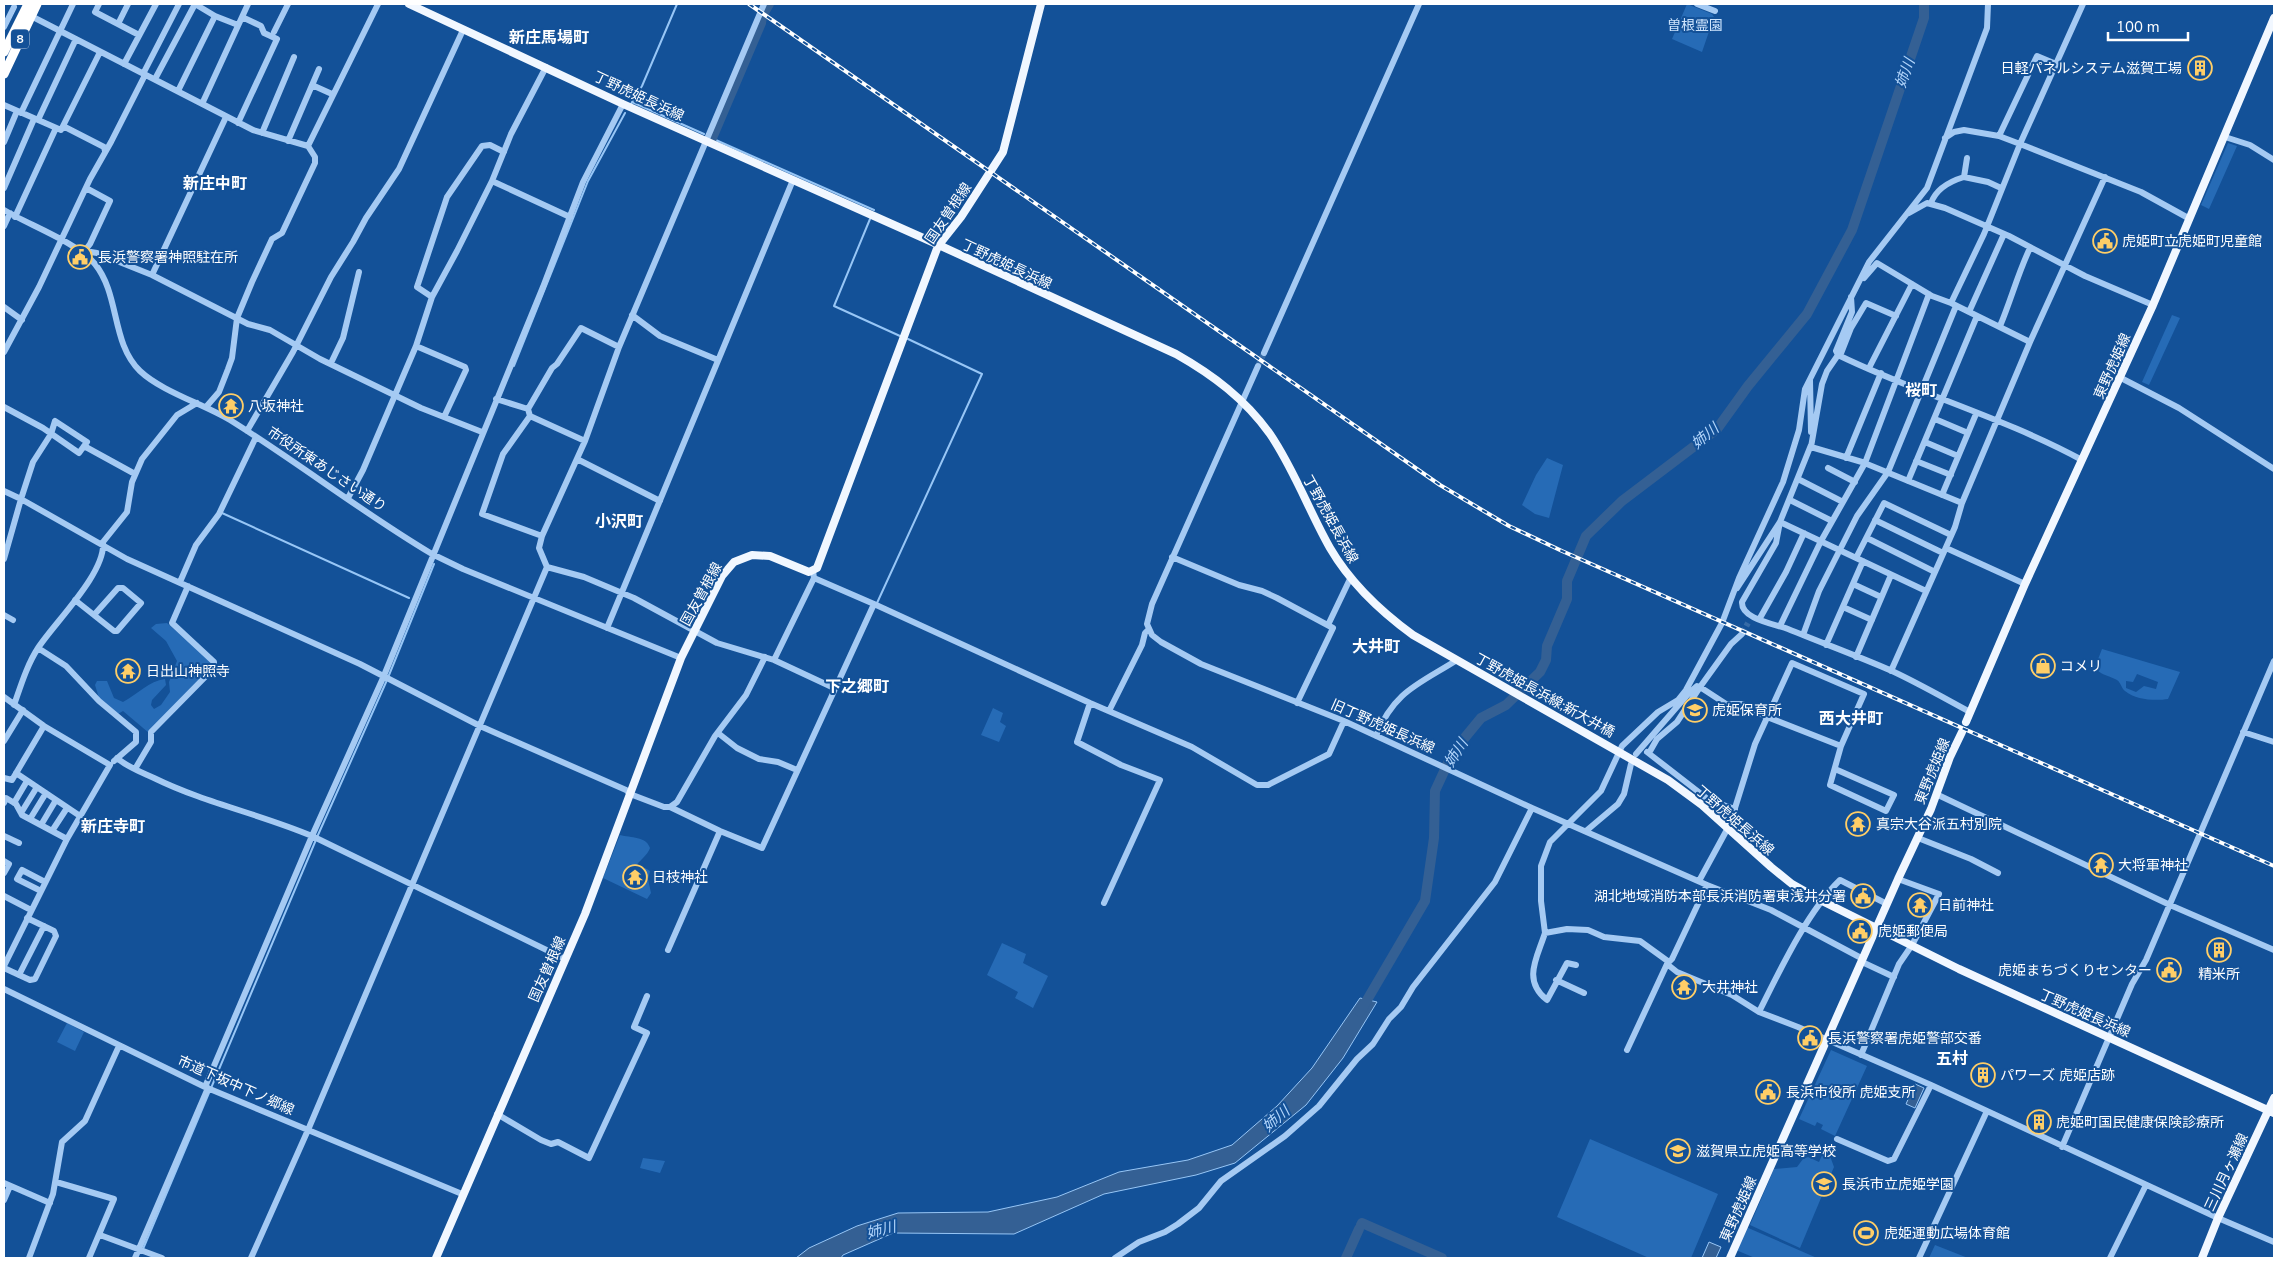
<svg xmlns="http://www.w3.org/2000/svg" width="2278" height="1262" viewBox="0 0 2278 1262" font-family="'Nunito Sans','Noto Sans JP',sans-serif">
<style>
.green{fill:#266bb6;fill-rule:evenodd}
.water{fill:#346094;stroke:#97c6f6}
.lines{fill:none;stroke-linecap:round;stroke-linejoin:round}
.stream{stroke:#97c6f6;stroke-width:2}
.river{stroke:#346094;stroke-width:10}
.minor-tunnel{stroke:#366ba7;stroke-width:6;stroke-dasharray:6 3;stroke-linecap:butt}
.minor{stroke:#a5caf3;stroke-width:6}
.major{stroke:#f1f7ff;stroke-width:8}
.highway{stroke:#fff;stroke-width:9}
.rail-casing{stroke:#fff;stroke-width:4}
.rail{stroke:#135198;stroke-width:2;stroke-dasharray:5.5;stroke-linecap:butt}
.labels{text-anchor:middle;stroke-width:4;stroke-linejoin:round;paint-order:stroke}
.shield{fill:#135198;stroke:#b8cbe0;stroke-width:1}
.shield-label{font-size:12px;font-weight:bold;fill:#fff}
.park-label{font-size:14px;fill:#cde4fd;stroke:#135198}
.poi-label{font-size:14px;fill:#fff;stroke:#135198;text-anchor:start}
.street-label{font-size:14px;fill:#fff;stroke:#135198}
.water-label{font-size:15px;font-style:italic;fill:#b1d4fa;stroke:#135198}
.quarter-label{font-size:16px;font-weight:bold;fill:#fff;stroke:#135198}
</style>
<rect width="100%" height="100%" fill="#135198"/>
<!-- green -->
<path class="green" d="M1687,4l25,10 2,3 -12,35 -30,-13z
M2228,143l9,3 -28,63 -8,-4z
M2172,315l8,3 -31,67 -7,-3z
M1547,458l16,7 -14,53 -14,-4 -13,-9 14,-30z
M167,623l45,39v5l-63,66 -26,-22 -5,3 -19,-16 -4,-13 2,-4h10l7,17 9,4c15,-8 26,-21 42,-23l1,6 -14,15 -1,5 3,4 7,-4 9,-13 -1,-10 8,-21 -11,-20 -15,-13 5,-4z
M2102,649l78,23 -12,27c-13,2 -32,1 -43,-8 -4,-3 -4,-10 -10,-12 -8,-4 -15,-4 -20,-12zM2137,674l21,8 -2,7 -12,-3 -8,6 -10,-4v-7l7,1z
M993,708l10,5 -3,9 6,4 -7,16 -18,-7z
M620,835c11,3 26,1 30,13 -4,12 -22,17 -15,32l5,-3 5,-9 5,3 -2,8 3,14 -4,6 -44,-21z
M1002,943l24,11 -3,9 25,13 -15,32 -18,-10 3,-6 -31,-17z
M67,1023l17,9 -9,19 -18,-9z
M1831,1050l36,16 -32,70 -14,-7 2,-4 -6,-3 -2,4 -16,-7z
M1590,1139l128,55 -27,64h-42l-92,-41z
M1823,1153l7,3 4,11 -34,81 -50,-23 24,-56 23,-2 6,-8 5,-2 11,5z
M643,1158l22,3 -5,12 -20,-5z
M1746,1227l71,31h-62l-19,-8z
M1935,1245l33,13h-39z"/>
<!-- water -->
<path class="water" d="M1360,998l17,4 -34,56 -37,47 -71,58 -39,12 -92,19 -90,40 -121,-1 -50,22 -2,3h-45l13,-10 48,-22 41,-13 90,-1 69,-15 62,-25 69,-12 44,-15 45,-39 35,-38z
M1915,1084l9,4 -9,20 -9,-4z
M1709,1242l12,5 -5,11h-14z"/>
<g class="lines">
<!-- stream -->
<path class="stream" d="M632,102l72,32
M631,104l11,-18 35,-82
M709,137l165,73
M870,219l-36,87 66,30
M514,366l74,-185 37,-68
M222,513l187,85
M877,603l105,-229 -74,-35
M143,1249l175,-414 69,-155 47,-116"/>
<!-- river -->
<path class="river" d="M712,138l49,-115 1,-7 7,-12
M1360,1012l65,-111 9,-63 1,-47 18,-39 28,-34 25,-13 34,-33 6,-12 1,-14 20,-47v-18l19,-45 36,-35 95,-72 31,-43 59,-72 45,-84 72,-212v-14
M1361,1225l1,-2 80,35
M1346,1258l13,-29"/>
<!-- minor-tunnel -->
<path class="minor-tunnel" d="M1258,366l6,-13
M1742,634l6,-11"/>
<!-- minor -->
<path class="minor" d="M99,4l-4,8 44,23
M195,4l20,12 23,9
M1697,4l18,7
M31,16l222,114 55,16 7,11v6l-33,70 -10,6 -20,43 -15,36 -5,40 -4,11 -9,23 -13,15
M118,24l10,-20
M4,27l10,-20
M274,32l14,-28
M124,64l32,-60
M143,74l36,-70
M155,79l40,-75
M312,85l20,9
M178,91l37,-75
M202,104l46,-100
M4,105l57,25 39,-78
M21,113l52,-109
M38,120l38,-81
M238,123l39,-84 -13,-6 -3,-7 -19,-9
M63,126l41,21 1,4
M262,133l32,-76
M1999,136l21,8 36,-80
M2225,137l25,8 24,15
M1945,138l9,-6 10,-2 35,6 38,-80 19,8 27,-60
M288,141l31,-72
M4,142l13,-31
M308,146l70,-142
M1967,158l-3,19 24,5 13,6
M492,181l78,36
M4,188l30,-69
M1931,203c5,-14 20,-22 33,-26
M4,210c25,15 74,33 91,54 25,31 16,79 45,107 21,20 63,33 90,49 69,43 133,93 202,134l31,15 218,89
M1909,213l18,-10 18,5 64,28 76,40 68,29
M15,217l41,-89
M4,226l6,-13
M83,253l7,-9 20,-43 -24,-13
M87,256l4,-4 6,1 55,22 74,-158
M152,275l96,49 22,6 50,29 101,49 61,24
M1864,278l13,-15 55,33 19,7
M432,297l-15,-10 30,-90 35,-51 8,-1 14,7
M1851,297l1,15 -16,39 2,4c80,39 167,63 244,105
M4,307l18,13
M1969,312l35,-78
M632,315l28,21 58,24
M2000,326c11,-26 18,-53 30,-78
M2030,342l-79,-39 33,-69 36,-90 121,48 49,27
M416,346l49,21 1,3 -22,47
M4,352l35,-65 51,-108 21,-37 34,-67
M1264,353l155,-349
M1838,355l-11,16 -5,13 -11,63 51,15 100,41 68,-161 75,-165
M1840,356l11,-28 15,-25 30,13
M331,363l12,-25 16,-66
M1258,366l-106,238 -5,20 5,11 9,7 40,22 143,57 188,87 175,77 64,25 92,49
M1869,368l43,-84
M2121,378l58,30 95,61
M1810,380l1,52
M496,399l32,10 2,7 55,25
M4,407l39,21 36,25 8,-11 -32,-21 -4,13 -18,28 -12,37 -17,-8
M528,409l24,-41 5,-4 24,-36 38,19
M530,416l-27,38 -21,60 60,22
M1935,419l33,14
M247,431l46,-79 38,-75 22,-35 13,-24 33,-49 64,-139
M1925,442l33,14
M84,446l51,28
M1846,458l35,-85
M577,459l83,42
M1916,461l35,14
M1828,468l27,14
M1798,479l45,23
M1908,481l69,-165
M1942,495l34,-81
M348,498l15,-28 53,-124 16,-49 25,-46 35,-70 19,-47 35,-67
M1790,500l42,21
M1875,520l68,33
M1867,538l68,34
M1946,548l79,36
M1172,557l67,28 23,6 15,7 56,30 -36,75
M1856,558l28,-55 67,32
M4,559l17,-60 106,60 233,105 120,62 146,64 4,4 34,13h6l50,24 42,17 112,-244 -60,-26 -1,-7
M547,567l37,10 50,21 83,45 57,17 40,-82
M180,582l16,-37 23,-31 37,-77
M1853,584l28,13
M1737,588l43,-66 31,-77
M1926,591l-146,-69 -4,21 -34,59c-1,17 32,22 46,27 34,14 70,27 104,42 26,12 52,27 78,41
M75,600l39,31h3l24,-28 -18,-15h-5l-24,27
M874,604l216,99 102,44 65,38h11l61,-31 15,-33
M1843,607l29,13
M4,615l9,5
M1760,618l26,-46 18,-39
M1328,625l22,-46
M1780,626l41,-85 44,-78 64,-169
M607,628l186,-448
M1803,635l16,-44 38,-75 31,-44 68,-166
M1826,645l37,-84
M38,648l28,18 33,35 37,31v10l-22,19
M1856,657l35,-82
M774,660l60,28
M1891,671l64,-144 7,-24
M4,697l40,29 66,39 -43,74 -63,127
M1090,703l-13,39 44,23 39,15 -56,123
M14,705c7,-20 13,-40 24,-57 17,-26 68,-75 65,-106l24,-30 5,-30 10,-23 35,-44 20,-12
M1109,711l33,-66 3,-12 3,-3
M2243,732l31,10
M718,733l19,15 22,11 19,3 19,8
M1376,736c18,-45 43,-52 81,-76
M4,741l19,-31
M1647,752l62,48 26,9
M1649,753l8,-14 20,-17 23,-35 26,17h16l25,13 74,29 23,-52 -72,-31 -37,81 -25,80 -31,57
M1636,754l53,-61 8,-7 3,1 31,-43 11,-10
M117,758c10,9 24,14 37,20 51,25 106,36 158,58l253,123
M135,769l16,-27v-10l63,-64v-6l-42,-39 16,-37
M1835,769l59,26 -8,16 -56,-26 11,-39
M16,773l64,43
M4,778l8,2 32,-54
M1936,794l234,111 104,45
M4,803l2,-5 10,6 6,11 45,24
M14,803l13,-22
M670,807l7,-5 38,-66 31,-41 19,-38
M21,813l16,-26
M30,819l16,-26
M41,825l15,-25
M52,831l15,-23
M1586,831l32,-27 6,-10 7,-30
M4,836l15,7
M1918,838l53,21 27,14
M4,861l5,3 -5,9
M41,891l-24,-12 5,-9 23,12
M4,896l27,14
M1545,933c-8,25 -23,47 2,67l20,-37 9,2
M668,950l52,-119
M1669,962l-29,-21 -36,-4 -16,-7 -21,-1 -22,4 -4,-32v-35l9,-24 51,-51 21,-45 36,-34 20,-12 8,-10 36,-67 17,-45 44,-96 16,-52 6,-41 64,-127 58,-74 60,-160 1,-24
M1862,962l32,15
M1667,964l10,8 55,23 27,17 39,15 133,58 287,133 56,24
M4,968l26,12 5,-1 21,-43 -2,-5 -27,-13
M19,975l25,-49
M1556,980l28,13
M4,989l201,98 257,107
M1759,1012c21,-42 48,-100 81,-132l47,24
M1627,1050l40,-86 5,-5 35,-74
M1861,1055l38,-91 13,-19 27,-51 -41,-15
M205,1087l107,-251 71,-158 160,-391 40,-105 40,-78
M497,1114l44,26 10,4 7,-2 31,16 58,-125 -13,-6 13,-31
M1837,1139l51,22 6,-2 37,-74
M2062,1147l70,-163 14,-24 128,-299
M56,1182l58,17 -25,59
M4,1183l46,20
M4,1200l6,-14
M100,1235l62,23
M29,1258l24,-64 9,-52 23,-21 34,-75
M135,1258l73,-170
M251,1258l57,-128 239,-563 -8,-19 3,-12 43,-95 34,-94 145,-343
M1115,1258l24,-16 26,-10 13,-8 21,-16 22,-27 64,-45 34,-30 38,-47 16,-15 16,-25 12,-12 12,-20 82,-105 37,-74
M1919,1258l68,-147
M2110,1258l36,-73"/>
<!-- major -->
<path class="major" d="M409,4l214,100 307,137 246,113c37,21 69,45 94,80 24,35 39,77 60,114 21,36 50,63 83,87l255,145 34,25 69,62 21,17 30,17 137,68 315,144
M1966,722l59,-138 128,-279 121,-287
M436,1258l149,-344 96,-256 41,-82 12,-14 18,-7 18,1 39,16 8,-4 121,-322 23,-29 42,-65 38,-148
M1730,1258l168,-379 33,-70 19,-52 12,-25
M2202,1258l16,-40 56,-120"/>
<!-- highway -->
<path class="highway" d="M4,52l24,-48
M4,74l33,-70"/>
<!-- rail casing -->
<g class="rail-casing">
<path id="rail" d="M749,4l691,481 69,41 53,25 712,315"/>
</g>
<!-- rail -->
<use href="#rail" class="rail"/>
</g>
<!-- icons -->
<defs>
<g id="building-ring" transform="scale(1.25)"><circle r="9.5" fill="#135198" stroke="#ffce67" stroke-width="1.5"/><path d="M-4-6H4V6H1V3H-1V6H-4ZM-2.5-4.3h1.7v1.8h-1.7ZM.8-4.3h1.7v1.8H.8ZM-2.5-1h1.7V.8h-1.7ZM.8-1h1.7V.8H.8Z" fill="#ffce67"/></g>
<g id="civic-ring" transform="scale(1.25)"><circle r="9.5" fill="#135198" stroke="#ffce67" stroke-width="1.5"/><path d="M-.6-6.5H3V-4.5H.6V-3L4-1V1h2V6H-6V1h2V-1L-.6-3ZM-1.2 2.5V6h2.4V2.5Z" fill="#ffce67"/></g>
<g id="temple-ring" transform="scale(1.25)"><circle r="9.5" fill="#135198" stroke="#ffce67" stroke-width="1.5"/><path d="M0-6L5-2H3V0L6.5 2.5H4V6H1.5V3h-3V6H-4V2.5H-6.5L-3 0V-2H-5Z" fill="#ffce67"/></g>
<g id="shop-ring" transform="scale(1.25)"><circle r="9.5" fill="#135198" stroke="#ffce67" stroke-width="1.5"/><path d="M-5-2.5h2.3a2.7 3.5 0 0 1 5.4 0H5L5.5 6h-11ZM-1.5-2.5h3a1.5 2.3 0 0 0-3 0Z" fill="#ffce67"/></g>
<g id="school-ring" transform="scale(1.25)"><circle r="9.5" fill="#135198" stroke="#ffce67" stroke-width="1.5"/><path d="M0-5L7-2L0 1L-7-2ZM-4 1L0 2.5L4 1V4Q0 6-4 4Z" fill="#ffce67"/></g>
<g id="stadium-ring" transform="scale(1.25)"><circle r="9.5" fill="#135198" stroke="#ffce67" stroke-width="1.5"/><path d="M0-5a6.5 5 0 1 0 0 10a6.5 5 0 1 0 0-10ZM-3.5-1.8h7v3.6h-7Z" fill="#ffce67"/></g>
</defs>
<g fill-rule="evenodd">
<use href="#building-ring" x="2200" y="68"/>
<use href="#civic-ring" x="2105" y="241"/>
<use href="#civic-ring" x="80" y="257"/>
<use href="#temple-ring" x="231" y="406"/>
<use href="#shop-ring" x="2043" y="666"/>
<use href="#temple-ring" x="128" y="671"/>
<use href="#school-ring" x="1695" y="710"/>
<use href="#temple-ring" x="1858" y="824"/>
<use href="#temple-ring" x="2101" y="865"/>
<use href="#temple-ring" x="635" y="877"/>
<use href="#civic-ring" x="1863" y="896"/>
<use href="#temple-ring" x="1920" y="905"/>
<use href="#civic-ring" x="1860" y="931"/>
<use href="#building-ring" x="2219" y="950"/>
<use href="#civic-ring" x="2169" y="970"/>
<use href="#temple-ring" x="1684" y="987"/>
<use href="#civic-ring" x="1810" y="1038"/>
<use href="#building-ring" x="1983" y="1075"/>
<use href="#civic-ring" x="1768" y="1092"/>
<use href="#building-ring" x="2039" y="1122"/>
<use href="#school-ring" x="1678" y="1151"/>
<use href="#school-ring" x="1824" y="1184"/>
<use href="#stadium-ring" x="1866" y="1233"/>
</g>
<g class="labels">
<!-- shield labels -->
<rect class="shield" x="11" y="29.5" width="18" height="19" rx="4"/>
<g class="shield-label">
<text x="20" y="43">8</text>
</g>
<!-- park labels -->
<g class="park-label">
<text x="1695" y="30">曽根霊園</text>
</g>
<!-- poi labels -->
<g class="poi-label">
<text x="2182" y="73" text-anchor="end">日軽パネルシステム滋賀工場</text>
<text x="2122" y="246">虎姫町立虎姫町児童館</text>
<text x="98" y="262">長浜警察署神照駐在所</text>
<text x="248" y="411">八坂神社</text>
<text x="2060" y="671">コメリ</text>
<text x="146" y="676">日出山神照寺</text>
<text x="1712" y="715">虎姫保育所</text>
<text x="1876" y="829">真宗大谷派五村別院</text>
<text x="2118" y="870">大将軍神社</text>
<text x="652" y="882">日枝神社</text>
<text x="1846" y="901" text-anchor="end">湖北地域消防本部長浜消防署東浅井分署</text>
<text x="1938" y="910">日前神社</text>
<text x="1878" y="936">虎姫郵便局</text>
<text x="2152" y="975" text-anchor="end">虎姫まちづくりセンター</text>
<text x="2219" y="979" text-anchor="middle">精米所</text>
<text x="1702" y="992">大井神社</text>
<text x="1828" y="1043">長浜警察署虎姫警部交番</text>
<text x="2000" y="1080">パワーズ 虎姫店跡</text>
<text x="1786" y="1097">長浜市役所 虎姫支所</text>
<text x="2056" y="1127">虎姫町国民健康保険診療所</text>
<text x="1696" y="1156">滋賀県立虎姫高等学校</text>
<text x="1842" y="1189">長浜市立虎姫学園</text>
<text x="1884" y="1238">虎姫運動広場体育館</text>
</g>
<!-- street labels -->
<g class="street-label">
<text transform="translate(639 96) rotate(25)" y="5">丁野虎姫長浜線</text>
<text transform="translate(948 213) rotate(-56)" y="5">国友曽根線</text>
<text transform="translate(1007 264) rotate(25)" y="5">丁野虎姫長浜線</text>
<text transform="translate(2112 366) rotate(-66)" y="5">東野虎姫線</text>
<text transform="translate(327 469) rotate(34)" y="5">市役所東あじさい通り</text>
<text transform="translate(1331 519) rotate(61)" y="5">丁野虎姫長浜線</text>
<text transform="translate(701 594) rotate(-61)" y="5">国友曽根線</text>
<text transform="translate(1545 695) rotate(29)" y="5">丁野虎姫長浜線;新大井橋</text>
<text transform="translate(1383 726) rotate(24)" y="5">旧丁野虎姫長浜線</text>
<text transform="translate(1932 771) rotate(-68)" y="5">東野虎姫線</text>
<text transform="translate(1735 820) rotate(41)" y="5">丁野虎姫長浜線</text>
<text transform="translate(547 969) rotate(-66)" y="5">国友曽根線</text>
<text transform="translate(2085 1013) rotate(24)" y="5">丁野虎姫長浜線</text>
<text transform="translate(236 1085) rotate(24)" y="5">市道下坂中下ノ郷線</text>
<text transform="translate(2226 1172) rotate(-65)" y="5">三川月ヶ瀬線</text>
<text transform="translate(1738 1209) rotate(-66)" y="5">東野虎姫線</text>
</g>
<!-- water labels -->
<g class="water-label">
<text transform="translate(1905 73) rotate(-71)" y="5">姉川</text>
<text transform="translate(1705 436) rotate(-40)" y="5">姉川</text>
<text transform="translate(1456 753) rotate(-58)" y="5">姉川</text>
<text transform="translate(1276 1119) rotate(-41)" y="5">姉川</text>
<text transform="translate(881 1230) rotate(-14)" y="5">姉川</text>
</g>
<!-- quarter labels -->
<g class="quarter-label">
<text x="549" y="43">新庄馬場町</text>
<text x="215" y="189">新庄中町</text>
<text x="1921" y="396">桜町</text>
<text x="619" y="527">小沢町</text>
<text x="1376" y="652">大井町</text>
<text x="857" y="692">下之郷町</text>
<text x="1851" y="724">西大井町</text>
<text x="113" y="832">新庄寺町</text>
<text x="1952" y="1064">五村</text>
</g>
</g>
<!-- border -->
<rect width="2278" height="1262" fill="none" stroke="#ffffff" stroke-width="10"/>
<!-- scale -->
<path d="M2108 32v8h80v-8" fill="none" stroke="#ffffff" stroke-width="2.5"/>
<text x="2116" y="32" font-size="15" fill="#ffffff" stroke="#135198" stroke-width="4" paint-order="stroke">100 m</text>
</svg>
